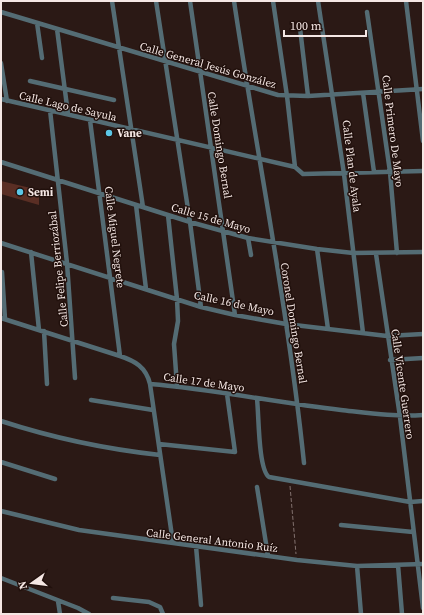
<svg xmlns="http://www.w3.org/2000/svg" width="424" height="615" viewBox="0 0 424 615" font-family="'Source Serif 4',serif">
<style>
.green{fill:#5a2e24}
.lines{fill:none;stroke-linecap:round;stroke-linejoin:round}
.path{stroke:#82716e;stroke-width:1;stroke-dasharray:4 2;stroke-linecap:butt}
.street{stroke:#546c74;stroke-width:4.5}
.poi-dot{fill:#5cc7e7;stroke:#21100c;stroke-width:1.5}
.labels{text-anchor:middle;stroke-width:3;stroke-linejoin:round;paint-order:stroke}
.street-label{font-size:11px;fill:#f5e7e4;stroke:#21100c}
.poi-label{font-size:11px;font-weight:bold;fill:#f5e7e4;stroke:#21100c;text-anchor:start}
</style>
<rect width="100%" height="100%" fill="#2b1915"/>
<!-- green -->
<path class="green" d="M1,181l38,9v15l-38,-11z"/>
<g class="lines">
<!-- path -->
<path class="path" d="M290,486l6,68"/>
<!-- street -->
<path class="street" d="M112,1l31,206
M156,1l34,221 11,85
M190,1l45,314
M234,1c23,154 54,307 70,462
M273,1l14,95 8,71
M318,1l26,173 19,159
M406,1l17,140
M1,12l277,83 30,1 115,-7
M367,12l23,160 7,81
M37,23l5,35
M300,28l8,68
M57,29l11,85
M1,63l6,38
M30,81l84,19
M363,93l11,79
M1,99l294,68
M50,110l17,153 8,115
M90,120l30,236
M1,162l189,60 58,16 69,11 36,4 70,-1
M295,167l8,7 120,-3
M136,205l10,84
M168,215l9,84 1,22 -4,23 3,42
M248,238l3,17
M1,243l200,64 34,8 51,9 101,12 36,-2
M317,249l11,80
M31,252l8,78
M376,254l24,163 23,191
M2,272l3,47
M1,318l119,38c15,5 26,11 30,28l23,159
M44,331l3,53
M390,360l33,-2
M150,384c64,5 127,19 191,26 27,3 54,7 82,5
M257,399c2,16 1,70 12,78l141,25 13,-1
M91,400l62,10
M1,421c52,17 104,28 159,34
M159,444l76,8 -8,-58
M1,462l54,17
M257,487l11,69
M1,511l78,19 218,30 60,6 66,-2
M341,525l72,7
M196,546l5,59
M398,565l4,49
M357,566l4,48
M1,578l77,30 11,6
M113,598l36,4 11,5 3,7
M58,601l2,13"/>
</g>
<!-- markers -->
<g class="poi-dot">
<circle cx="109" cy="133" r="4"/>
<circle cx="20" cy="192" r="4"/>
</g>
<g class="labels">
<!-- street labels -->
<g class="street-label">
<text transform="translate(208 65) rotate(16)" y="4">Calle General Jesús González</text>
<text transform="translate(68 106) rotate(13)" y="4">Calle Lago de Sayula</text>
<text transform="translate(393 131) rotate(83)" y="4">Calle Primero De Mayo</text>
<text transform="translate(220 145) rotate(81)" y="4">Calle Domingo Bernal</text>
<text transform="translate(352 166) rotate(83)" y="4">Calle Plan de Ayala</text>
<text transform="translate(211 218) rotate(16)" y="4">Calle 15 de Mayo</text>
<text transform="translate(115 237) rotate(83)" y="4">Calle Miguel Negrete</text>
<text transform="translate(58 269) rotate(-96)" y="4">Calle Felipe Berriozábal</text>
<text transform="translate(234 303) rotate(12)" y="4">Calle 16 de Mayo</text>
<text transform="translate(294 323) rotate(81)" y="4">Coronel Domingo Bernal</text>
<text transform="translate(204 382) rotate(8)" y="4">Calle 17 de Mayo</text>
<text transform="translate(403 384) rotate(82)" y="4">Calle Vicente Guerrero</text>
<text transform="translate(212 540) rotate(7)" y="4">Calle General Antonio Ruíz</text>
</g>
<!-- poi labels -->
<g class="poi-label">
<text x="117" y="137">Vane</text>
<text x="28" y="196">Semi</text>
</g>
</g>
<!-- border -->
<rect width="424" height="615" fill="none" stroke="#f5e7e4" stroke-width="4"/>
<!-- north arrow -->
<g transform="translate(32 583) rotate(256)" stroke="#21100c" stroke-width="3" paint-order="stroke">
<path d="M0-3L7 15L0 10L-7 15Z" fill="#f5e7e4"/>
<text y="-6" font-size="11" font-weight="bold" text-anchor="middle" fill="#f5e7e4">N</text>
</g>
<!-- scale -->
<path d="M284 30v6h82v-6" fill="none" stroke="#f5e7e4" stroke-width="2"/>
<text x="290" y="30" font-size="12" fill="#f5e7e4" stroke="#21100c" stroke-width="3" paint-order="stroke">100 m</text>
</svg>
